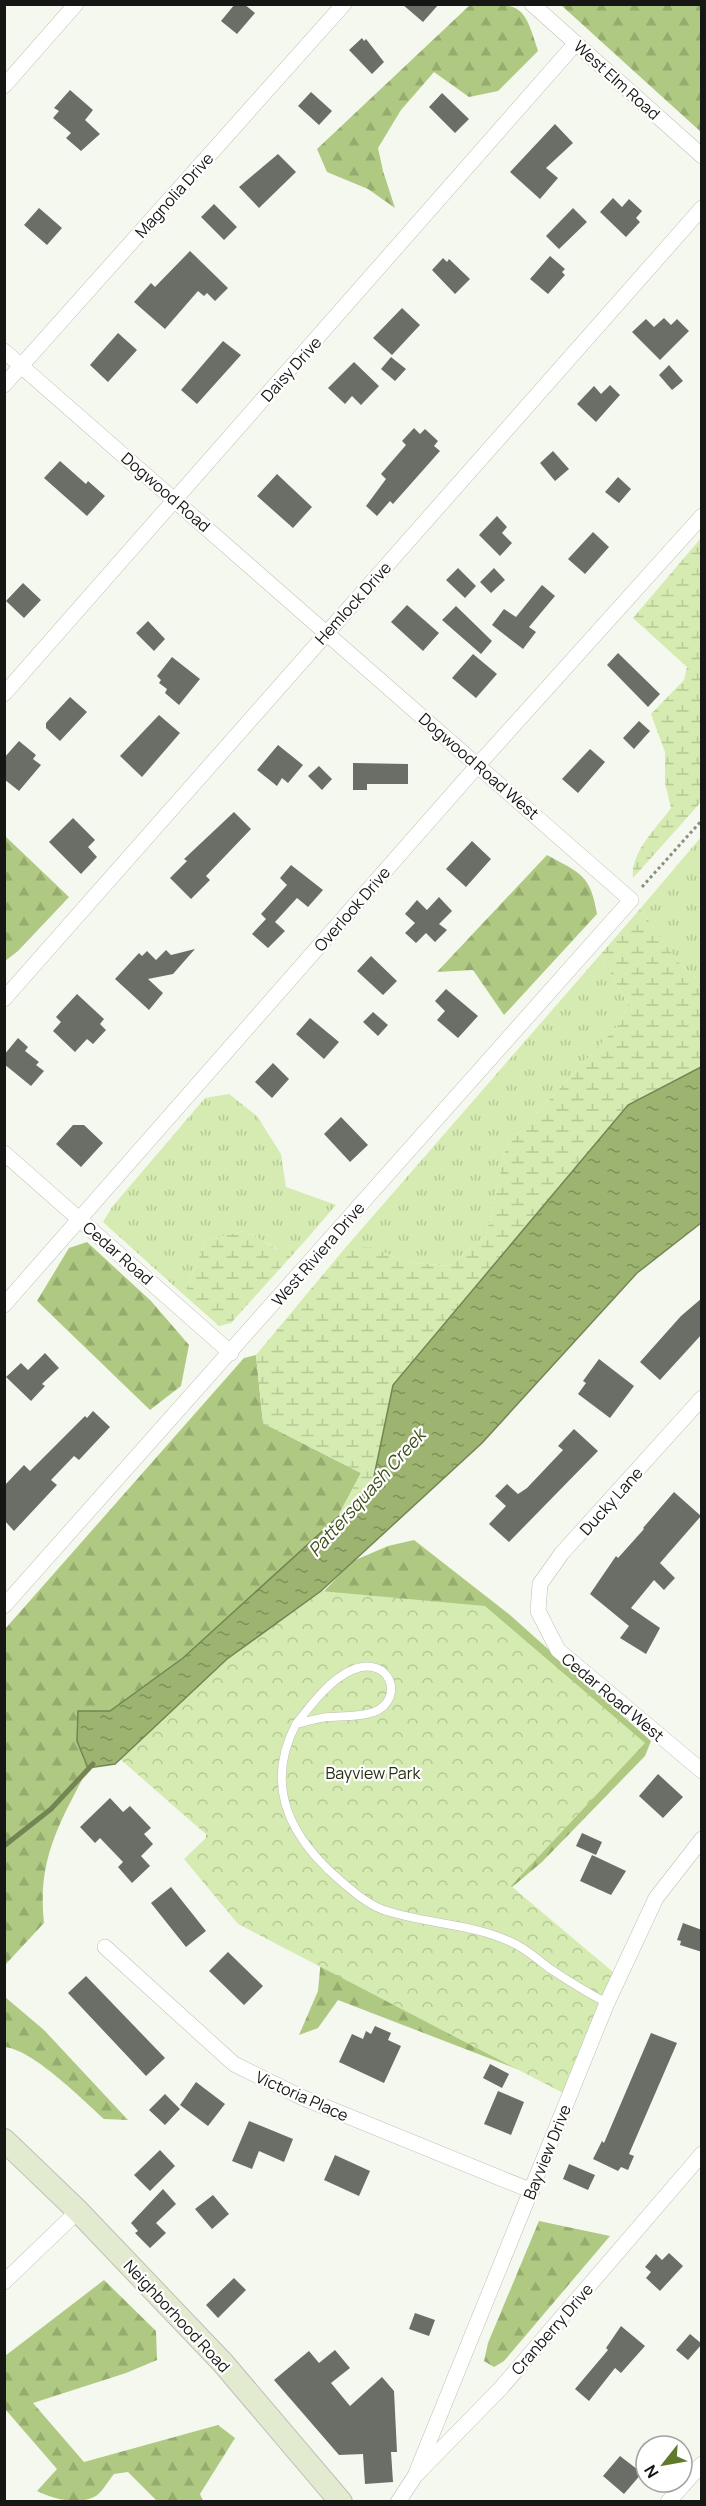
<svg xmlns="http://www.w3.org/2000/svg" width="706" height="2506" viewBox="0 0 706 2506" font-family="Manrope,sans-serif">
<style>
.grass{fill:url(#grass-tufts)}
.forest{fill:url(#forest-firs)}
.wetland{fill:url(#wetland-marsh)}
.park{fill:url(#park-crowns)}
.water{fill:url(#water-ripples);stroke:#748554;stroke-width:1.5}
.lines{fill:none;stroke-linecap:round;stroke-linejoin:round}
.stream{stroke:#748554;stroke-width:5}
.building{fill:#6b6e67}
.lane-casing{stroke:#bdc0b8;stroke-width:9}
.street-casing{stroke:#bdc0b8;stroke-width:16}
.secondary-casing{stroke:#bdc0b8;stroke-width:24}
.path{stroke:#8b8e87;stroke-width:3;stroke-dasharray:3 3;stroke-linecap:butt}
.lane{stroke:#fff;stroke-width:8}
.street{stroke:#fff;stroke-width:15}
.secondary{stroke:#e2ebcf;stroke-width:22}
.labels{text-anchor:middle;stroke-width:4.5;stroke-linejoin:round;paint-order:stroke}
.street-label{font-size:16px;fill:#161714;stroke:#fff}
.park-label{font-size:16px;fill:#242e10;stroke:#fff}
.water-label{font-size:18px;font-style:italic;fill:#3e4e1b;stroke:#fff}
</style>
<defs>
<pattern id="grass-tufts" width="24" height="20" patternUnits="userSpaceOnUse" patternTransform="scale(1.5)"><rect width="24" height="20" fill="#d5ebb1"/><path d="M3 7l-1-3M5 7V3M7 7l1-3M15 17l-1-3M17 17v-4M19 17l1-3" fill="none" stroke="#b6c997"/></pattern>
<pattern id="forest-firs" width="22" height="20" patternUnits="userSpaceOnUse" patternTransform="scale(1.5)"><rect width="22" height="20" fill="#afc982"/><path d="M5 1l3.5 6h-7zM16 11l3.5 6h-7z" fill="#96ac6f"/></pattern>
<pattern id="wetland-marsh" width="20" height="14" patternUnits="userSpaceOnUse" patternTransform="scale(1.5)"><rect width="20" height="14" fill="#d5ebb1"/><path d="M1 5h8M5 5V1M11 12h8M15 12V8" fill="none" stroke="#b6c997"/></pattern>
<pattern id="park-crowns" width="20" height="18" patternUnits="userSpaceOnUse" patternTransform="scale(1.5)"><rect width="20" height="18" fill="#d5ebb1"/><path d="M2 6a3 3 0 1 1 6 0M12 15a3 3 0 1 1 6 0" fill="none" stroke="#b6c997"/></pattern>
<pattern id="water-ripples" width="26" height="14" patternUnits="userSpaceOnUse" patternTransform="scale(1.5)"><rect width="26" height="14" fill="#9cb46f"/><path d="M2 4q2-2 4 0t4 0M15 11q2-2 4 0t4 0" fill="none" stroke="#7e915a"/></pattern>
</defs>
<rect width="100%" height="100%" fill="#f4f8ef"/>
<!-- grass -->
<path class="grass" d="M701,837v145l-23,-20 -38,-53z
M600,955l28,49 -7,18 -115,125 -20,89 -37,30 -44,-4 -33,-15h-26z
M229,1094l28,22 24,38 5,33 50,18 -32,37 -26,7 -34,-18 -38,9 -22,55 -81,-73 9,-15 93,-109z"/>
<!-- forest -->
<path class="forest" d="M470,5c50,-1 53,-3 68,46l-40,40 -29,6 -35,-25 -33,38 -23,38 5,23 12,37 -27,-19 -41,-17 -10,-23z
M561,5h140v127z
M4,835l65,62 -51,54 -13,10z
M547,855c34,19 43,19 50,59l-93,101 -31,-45 -36,2z
M87,1242l64,59 38,44 -8,41 -31,24 -113,-109 32,-53z
M256,1355l7,68 98,50 -24,45 -154,140 -73,53 -33,30 11,27c-28,55 -51,90 -44,155l-39,42v-336l239,-271z
M414,1540l96,75 141,126 -6,15 -103,106 -37,31 -56,-180 102,369 -213,-82 -20,28 -19,7 19,-44 3,-32 -117,-110 4,-24 93,-210 52,-54 35,-15z
M5,1997l39,33 84,90 -24,-1c-22,-20 -71,-69 -99,-72z
M539,2221l71,15 -106,125 -10,6 -10,-6 4,-18z
M104,2280l52,51 1,29 -31,13 -93,30 51,59 134,-37 17,13 -35,56 3,7h-46l-29,-29 -14,2c-6,7 -11,17 -18,22 -18,10 -42,3 -59,-5l20,-22 -52,-60v-53z"/>
<!-- wetland -->
<path class="wetland" d="M701,538v264l-68,76c-3,-26 24,-50 38,-70l-6,-25v-31l-14,-38 33,-34 3,-13 -54,-49z
M640,909l38,53 23,20v85l-73,38 -235,280 -21,101 -35,32 24,-45 -98,-50 -7,-68 90,-108h26l33,15 44,4 37,-30 20,-89 115,-125 7,-18 -28,-49z
M244,1231l33,18 27,-7 -73,81 -12,3 -35,-31 22,-55z"/>
<!-- park -->
<path class="park" d="M321,1591l164,15 160,137 -134,143 102,86 -50,121 -325,-169 -54,-65 24,-23 -88,-77 107,-100z"/>
<!-- water -->
<path class="water" d="M701,1067v156l-64,50 -155,170 -161,148 -94,68 -112,105 -27,4 -11,-27 1,-30h32l73,-53 189,-172 21,-101 235,-280z"/>
<g class="lines">
<!-- stream -->
<path class="stream" d="M4,1846l47,-37 42,-45"/>
</g>
<!-- building -->
<path class="building" d="M235,4h9l11,9 -18,21 -16,-13z
M402,4h37l-16,18z
M362,38l2,3 2,-2 18,23 -12,12 -23,-24z
M70,90l23,20 -8,10 15,14 -19,17 -15,-13 5,-5 -18,-15 6,-7 -5,-3z
M311,92l21,19 -13,14 -21,-19z
M442,93l27,26 -14,14 -26,-26z
M555,124l18,19 -27,25 12,10 -18,21 -30,-27z
M278,154l18,18 -37,36 -20,-21z
M613,198l9,9 7,-8 13,12 -6,7 4,4 -14,15 -26,-25z
M214,204l23,23 -13,13 -23,-23z
M39,208l23,20 -15,17 -23,-20z
M573,208l14,14 -28,27 -13,-13z
M190,251l38,37 -13,13 -8,-8 -3,3 -6,-5 -33,38 -31,-27 17,-19 4,4z
M550,256l15,13 -3,3 3,3 -17,19 -18,-15z
M443,258l4,4 2,-3 21,20 -15,15 -23,-24z
M402,308l18,17 -28,30 -19,-17z
M664,318l7,7 6,-6 12,12 -29,29 -28,-28 14,-13 8,8z
M118,333l19,17 -29,32 -18,-17z
M223,341l18,14 -44,49 -16,-14z
M391,357l15,12 -11,12 -14,-12z
M354,362l25,24 -18,19 -9,-9 -7,8 -17,-16z
M669,365l14,16 -11,9 -13,-15z
M610,385l10,10 -24,27 -19,-18 17,-18 7,8z
M414,428l6,6 5,-5 13,12 -4,5 6,5 -47,53 -3,-3 -13,15 -11,-10 20,-27 -5,-5 25,-29 -4,-4z
M553,451l16,18 -14,12 -15,-18z
M60,461l26,23 2,-3 17,15 -18,20 -43,-38z
M277,474l35,33 -19,21 -36,-32z
M618,477l13,12 -12,14 -14,-11z
M497,516l10,11 -5,6 10,10 -12,13 -21,-21z
M593,532l16,15 -24,27 -17,-15z
M458,568l18,18 -11,12 -19,-18z
M494,568l11,12 -14,13 -11,-11z
M23,583l18,17 -17,18 -18,-17z
M542,585l13,11 -26,31 7,5 -13,17 -31,-24 12,-16 12,8z
M407,605l32,28 -16,18 -32,-29z
M456,606l36,35 -11,13 -39,-34z
M148,621l17,18 -11,12 -18,-18z
M618,653l42,41 -12,13 -41,-42z
M473,654l24,20 -21,24 -24,-20z
M172,657l28,22 -21,26 -14,-12 2,-4 -8,-6 2,-3 -4,-4z
M70,697l17,15 -27,29 -14,-13v-5z
M159,715l21,18 -38,44 -22,-21z
M639,721l11,10 -16,18 -11,-11z
M19,741l17,14 -3,4 8,6 -22,26 -15,-12v-21z
M278,745l25,20 -15,18 -6,-5 -5,8 -20,-16z
M590,749l15,13 -27,31 -16,-14z
M353,763l55,1v20h-41v6h-14z
M319,766l13,13 -10,11 -14,-14z
M234,812l17,17 -45,47 4,4 -19,19 -21,-21 17,-17 -3,-2z
M73,818l22,22 -7,7 9,10 -16,17 -32,-32z
M472,841l19,18 -25,28 -20,-18z
M291,865l32,25 -15,17 -11,-9 -22,24 10,9 -17,17 -16,-14 14,-15 -5,-5 26,-29 -7,-7z
M439,897l13,14 -13,13 8,6 -12,12 -9,-9 -10,10 -11,-10 10,-10 -10,-9 12,-14 10,10z
M195,949l-22,25 -25,5 15,14 -14,17 -34,-31 24,-26 3,3 5,-5 9,9 10,-10 5,5z
M371,956l26,25 -14,14 -26,-24z
M446,989l32,27 -20,22 -21,-18 8,-9 -10,-10z
M77,994l27,25 -4,5 6,6 -13,14 -6,-5 -12,13 -22,-21 8,-9 -5,-5z
M373,1012l15,13 -10,11 -15,-14z
M310,1018l29,24 -15,17 -28,-25z
M18,1038l10,9 -3,4 14,11 -3,3 8,6 -13,15 -27,-22v-9z
M273,1063l16,16 -17,19 -17,-16z
M341,1117l27,28 -18,17 -26,-28z
M73,1125h11l19,18 -22,24 -25,-23z
M702,1298v36l-42,46 -20,-18 41,-46z
M45,1353l14,15 -17,16 3,2 -14,15 -25,-24 15,-14 7,7z
M599,1359l35,27 -24,32 -32,-24 8,-11 -3,-2z
M93,1411l17,16 -31,33 -5,-4 -23,24 6,5 -43,46 -10,-11v-34l20,-21 6,6 55,-55 2,2z
M574,1429l24,22 -89,91 -20,-18 17,-18 -11,-10 12,-12 11,10 9,-6 36,-38 -5,-4z
M674,1492l27,24 -41,47 15,15 -11,12 -10,-10 -23,28 29,20 -14,26 -26,-16 9,-12 -39,-32 26,-38 2,2 26,-29 -1,-1z
M658,1774l25,23 -20,21 -24,-22z
M110,1798l13,14 7,-6 21,22 -7,6 9,10 -12,12 9,10 -18,17 -14,-16 5,-5 -23,-24 -5,5 -15,-16z
M582,1833l20,9 -6,13 -20,-9z
M592,1855l34,16 -15,24 -31,-14z
M171,1887l35,44 -20,16 -35,-44z
M683,1923l19,7v22l-22,-7 1,-4 -4,-1z
M228,1952l35,34 -19,19 -35,-34z
M86,1976l79,82 -19,18 -78,-83z
M375,2026l16,7 -3,7 13,6 -17,37 -45,-21 13,-28 11,5 3,-8 5,3z
M651,2033l26,10 -48,111 5,2 -6,14 -7,-3 -3,4 -25,-12 9,-18 2,2z
M490,2064l19,10 -7,14 -19,-10z
M196,2082l29,22 -17,22 -28,-21z
M498,2091l26,11 -13,33 -27,-11z
M165,2094l15,15 -15,16 -16,-15z
M249,2121l44,18 -9,23 -25,-11 -7,18 -20,-8z
M160,2150l15,16 -25,25 -16,-16z
M335,2155l35,16 -11,25 -35,-16z
M569,2164l26,11 -7,15 -25,-11z
M163,2189l13,15 -20,19 10,10 -16,15 -15,-15 3,-2 -7,-8z
M213,2195l16,19 -17,15 -17,-20z
M669,2253l14,13 -23,25 -14,-13 5,-6 -6,-5 11,-13 6,6z
M234,2278l12,12 -28,28 -12,-13z
M415,2313l20,7 -6,16 -20,-7z
M621,2326l24,20 -24,27 -6,-5 -26,33 -14,-12 33,-39 -2,-2z
M690,2334l12,10 -14,16 -12,-10z
M335,2350l15,18 -19,15 19,23 32,-29 12,14 3,61h-6l2,30 -28,2 -2,-30 -24,1 -65,-75 35,-29 10,12z
M620,2456l22,17 -18,21 -21,-18z"/>
<g class="lines">
<!-- lane casing -->
<g class="lane-casing">
<path id="lane" d="M296,1724c15,-19 33,-44 56,-54 38,-16 54,29 22,42 -14,5 -32,4 -46,5 -11,1 -22,5 -32,7 -33,63 -5,115 46,158 13,11 29,25 45,29 40,13 86,13 124,31 15,6 28,19 41,28 18,12 36,23 55,33"/>
</g>
<!-- street casing -->
<g class="street-casing">
<path id="street" d="M532,4l170,152
M4,86l72,-82
M4,351l627,549 -627,706
M4,385l340,-381
M4,694l572,-651
M4,999l698,-791
M4,1153l227,200
M4,1305l474,-540 224,-249
M702,1398l-140,155 -22,31 -2,27 20,39 144,121
M105,1947l129,117 67,33 231,94
M4,2282l74,-71
M415,2476l192,-473 49,-105 46,-59
M398,2502l17,-26 86,-88 201,-234
M668,2502l34,-38"/>
</g>
<!-- secondary casing -->
<g class="secondary-casing">
<path id="secondary" d="M4,2140l74,71 145,152 118,139"/>
</g>
<!-- path -->
<path class="path" d="M642,887l60,-67"/>
<!-- lane -->
<use href="#lane" class="lane"/>
<!-- street -->
<use href="#street" class="street"/>
<!-- secondary -->
<use href="#secondary" class="secondary"/>
</g>
<g class="labels">
<!-- street labels -->
<g class="street-label">
<text transform="translate(617 80) rotate(42)" y="6">West Elm Road</text>
<text transform="translate(174 195) rotate(-48)" y="6">Magnolia Drive</text>
<text transform="translate(291 369) rotate(-48)" y="6">Daisy Drive</text>
<text transform="translate(166 492) rotate(41)" y="6">Dogwood Road</text>
<text transform="translate(353 603) rotate(-48)" y="6">Hemlock Drive</text>
<text transform="translate(479 766) rotate(41)" y="6">Dogwood Road West</text>
<text transform="translate(352 909) rotate(-49)" y="6">Overlook Drive</text>
<text transform="translate(118 1253) rotate(41)" y="6">Cedar Road</text>
<text transform="translate(318 1254) rotate(-49)" y="6">West Riviera Drive</text>
<text transform="translate(611 1501) rotate(-48)" y="6">Ducky Lane</text>
<text transform="translate(613 1697) rotate(40)" y="6">Cedar Road West</text>
<text transform="translate(302 2096) rotate(24)" y="6">Victoria Place</text>
<text transform="translate(547 2152) rotate(-68)" y="6">Bayview Drive</text>
<text transform="translate(177 2316) rotate(47)" y="6">Neighborhood Road</text>
<text transform="translate(552 2329) rotate(-49)" y="6">Cranberry Drive</text>
</g>
<!-- park labels -->
<g class="park-label">
<text x="373" y="1779">Bayview Park</text>
</g>
<!-- water labels -->
<g class="water-label">
<text transform="translate(367 1493) rotate(-48)" y="6">Pattersquash Creek</text>
</g>
</g>
<!-- border -->
<rect width="706" height="2506" fill="none" stroke="#161714" stroke-width="12"/>
<!-- north arrow -->
<g transform="translate(664 2464) rotate(239)"><circle r="28" fill="#ffffff" stroke="#a2a2a1" stroke-width="1.5"/>
<path d="M0-4.5L10 22L0 15L-10 22Z" fill="#60792b"/>
<text y="-9" font-size="16" font-weight="bold" text-anchor="middle" fill="#161714">N</text>
</g>
</svg>
